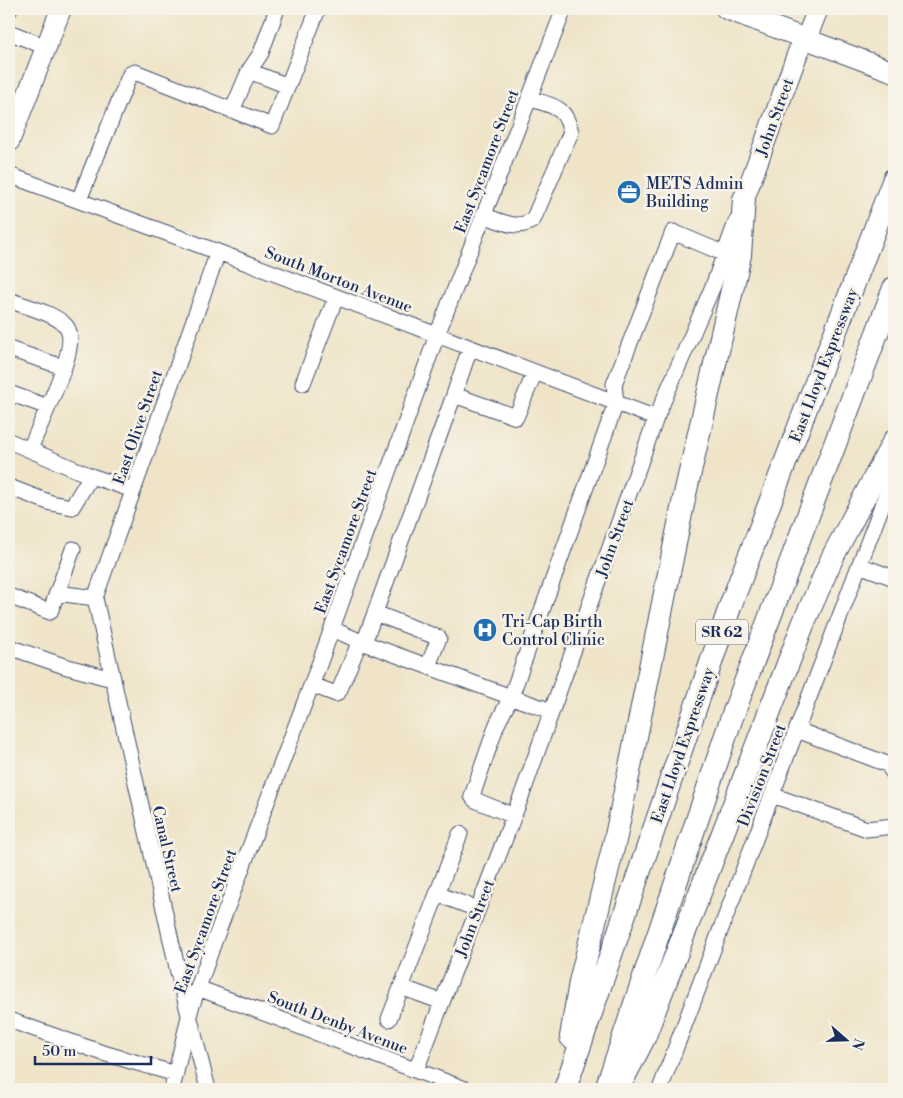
<svg xmlns="http://www.w3.org/2000/svg" width="903" height="1098" viewBox="0 0 903 1098" font-family="'Libre Bodoni',serif">
<style>
.lines{fill:none;stroke-linecap:round;stroke-linejoin:round}
.minor-casing{stroke:#3b4a6e;stroke-width:17}
.major-casing{stroke:#3b4a6e;stroke-width:22}
.highway-casing{stroke:#3b4a6e;stroke-width:24}
.minor{stroke:#fff;stroke-width:15}
.major{stroke:#fff;stroke-width:20}
.highway{stroke:#fff;stroke-width:22}
.labels{text-anchor:middle;stroke-width:5;stroke-linejoin:round;paint-order:stroke}
.shield{fill:#f7f3e8;stroke:#5d6a87;stroke-width:1}
.shield-label{font-size:15px;font-weight:bold;fill:#1b2f5e}
.street-label{font-size:16px;fill:#1b2f5e;stroke:#f7f3e8}
.poi-label{font-size:16px;fill:#1b2f5e;stroke:#f7f3e8;text-anchor:start}
</style>
<rect width="100%" height="100%" fill="#f7f3e8"/>
<filter id="ink" filterUnits="userSpaceOnUse"><feTurbulence type="fractalNoise" baseFrequency=".02" numOctaves="2"/><feDisplacementMap in="SourceGraphic" scale="10" xChannelSelector="R" yChannelSelector="G"/><feConvolveMatrix kernelMatrix="1 2 1 2 8 2 1 2 1" color-interpolation-filters="sRGB"/></filter>
<filter id="wash" filterUnits="userSpaceOnUse"><feTurbulence type="fractalNoise" baseFrequency=".0096" numOctaves="4" result="noise"/><feDisplacementMap in="SourceGraphic" scale="20" xChannelSelector="R" yChannelSelector="G"/><feGaussianBlur stdDeviation="1.12" result="paint"/><feColorMatrix in="noise" values="0 0 0 0 0 0 0 0 0 0 0 0 0 0 0 0 0 1.4 0 .05"/><feComposite in="paint" operator="in"/></filter>
<g filter="url(#wash)">
<rect width="100%" height="100%" fill="#efe4c8"/>
</g>
<g filter="url(#ink)">
<g class="lines">
<!-- minor casing -->
<g class="minor-casing">
<path id="minor" d="M9,11l1,-2
M9,32l37,15
M249,71l39,15
M232,111l17,-40 12,-18 16,-44
M9,175l209,77 438,166
M79,200l51,-126 5,-2 137,54 46,-117
M483,215c17,6 34,16 50,5l38,-88c-7,-28 -18,-25 -42,-34
M9,300c15,6 46,13 57,26 13,15 -11,64 -18,81
M9,349l54,18
M303,383l33,-86
M9,393l39,14 -18,42
M454,395l16,-47
M9,441l82,35
M9,487l42,16 21,4 19,-31 42,14
M73,549l-16,44 38,5
M859,565l35,13
M9,596l41,16 7,-19
M375,613l64,25 -11,28
M332,629l32,14 90,-248 62,22 19,-45
M364,643l147,54 -14,27 -25,72 3,4 39,16
M9,647l55,19 48,13
M312,685l24,9 3,-3 21,-50
M552,711l-41,-14 105,-294 -2,-19 59,-152 52,22
M797,730l90,34 7,10
M772,795l95,34 27,-3
M437,894l40,15
M401,987l41,15
M198,988l267,101
M389,1019l71,-185
M9,1020l94,33 73,21
M416,1070l108,-281 132,-371 57,-132 23,-64
M172,1089l19,-81 23,-66 106,-280 117,-327 127,-326
M208,1089l-30,-117 -83,-374 123,-346
M660,1089l234,-615"/>
</g>
<!-- major casing -->
<g class="major-casing">
<path id="major" d="M726,9l168,63
M9,142l52,-133
M744,199l57,-155 5,-5 12,-30"/>
</g>
<!-- highway casing -->
<g class="highway-casing">
<path id="highway" d="M571,1037l9,-55 36,-146 69,-342 55,-239 4,-56
M565,1089l166,-485 163,-425
M606,1089l126,-372 162,-429
M618,1089l26,-51 160,-416 29,-66 61,-115"/>
</g>
<!-- minor -->
<use href="#minor" class="minor"/>
<!-- major -->
<use href="#major" class="major"/>
<!-- highway -->
<use href="#highway" class="highway"/>
</g>
</g>
<!-- icons -->
<defs>
<g id="office-disc" transform="scale(1.25)"><circle r="9.5" fill="#1f6fb2" stroke="#f7f3e8"/><path d="M-6-3h4V-5.5h4V-3h4V5H-6ZM-1-4.5V-3h2v-1.5ZM-6 0V1H6V0Z" fill="#fff"/></g>
<g id="hospital-disc" transform="scale(1.25)"><circle r="9.5" fill="#1f6fb2" stroke="#f7f3e8"/><path d="M-5-5h3v3.5h4V-5h3V5h-3V1.5h-4V5h-3Z" fill="#fff"/></g>
</defs>
<g fill-rule="evenodd">
<use href="#office-disc" x="629" y="192"/>
<use href="#hospital-disc" x="485" y="630"/>
</g>
<g class="labels">
<!-- shield labels -->
<rect class="shield" x="696" y="619.5" width="52" height="25" rx="4"/>
<g class="shield-label">
<text x="722" y="637">SR 62</text>
</g>
<!-- street labels -->
<g class="street-label">
<text transform="translate(774 117) rotate(-70)" y="6">John Street</text>
<text transform="translate(486 161) rotate(-69)" y="6">East Sycamore Street</text>
<text transform="translate(339 279) rotate(21)" y="6">South Morton Avenue</text>
<text transform="translate(823 365) rotate(-69)" y="6">East Lloyd Expressway</text>
<text transform="translate(137 427) rotate(-71)" y="6">East Olive Street</text>
<text transform="translate(614 538) rotate(-70)" y="6">John Street</text>
<text transform="translate(345 541) rotate(-70)" y="6">East Sycamore Street</text>
<text transform="translate(682 745) rotate(-71)" y="6">East Lloyd Expressway</text>
<text transform="translate(761 775) rotate(-69)" y="6">Division Street</text>
<text transform="translate(168 849) rotate(77)" y="6">Canal Street</text>
<text transform="translate(474 918) rotate(-69)" y="6">John Street</text>
<text transform="translate(205 921) rotate(-70)" y="6">East Sycamore Street</text>
<text transform="translate(338 1022) rotate(21)" y="6">South Denby Avenue</text>
</g>
<!-- poi labels -->
<g class="poi-label">
<text x="646" y="189">METS Admin<tspan x="646" dy="18">Building</tspan></text>
<text x="502" y="627">Tri-Cap Birth<tspan x="502" dy="18">Control Clinic</tspan></text>
</g>
</g>
<!-- margin -->
<rect width="903" height="1098" fill="none" stroke="#f7f3e8" stroke-width="30"/>
<!-- north arrow -->
<g transform="translate(846 1040) rotate(110)" stroke="#f7f3e8" stroke-width="4" paint-order="stroke">
<path d="M0-4L9 19L0 12L-9 19Z" fill="#1b2f5e"/>
<text y="-8" font-size="14" font-weight="bold" text-anchor="middle" fill="#1b2f5e">N</text>
</g>
<!-- scale -->
<path d="M35 1056v8h116v-8" fill="none" stroke="#1b2f5e" stroke-width="2.5"/>
<text x="42" y="1056" font-size="15" fill="#1b2f5e" stroke="#f7f3e8" stroke-width="4" paint-order="stroke">50 m</text>
</svg>
